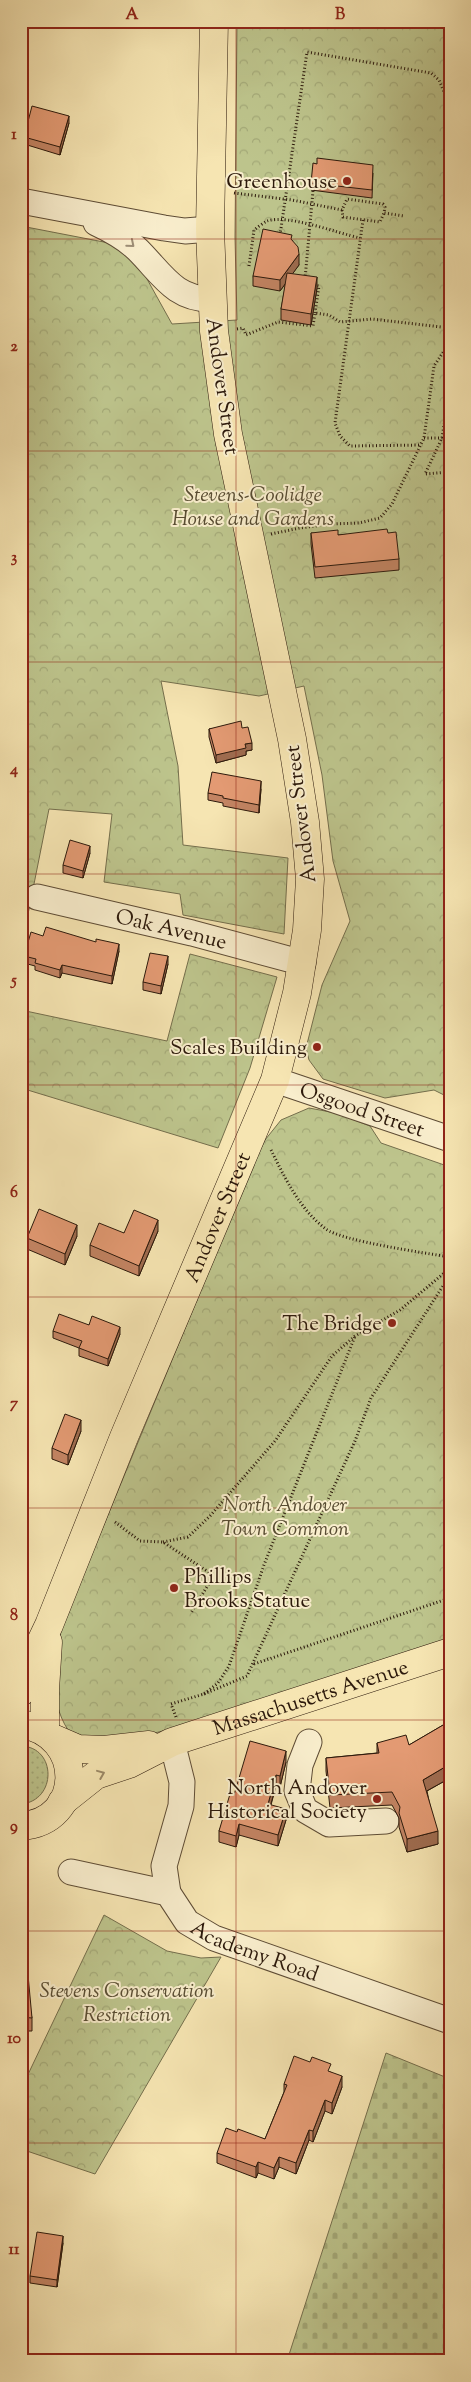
<svg xmlns="http://www.w3.org/2000/svg" width="471" height="2382" viewBox="0 0 471 2382" font-family="'Sorts Mill Goudy',serif">
<style>
.grass{fill:url(#grass-dots);stroke:#746e4c}
.forest{fill:url(#forest-crowns);stroke:#746e4c}
.cemetery{fill:url(#cemetery-stones);stroke:#746e4c}
.lines{fill:none;stroke-linecap:round;stroke-linejoin:round}
.minor-casing{stroke:#5e4c35;stroke-width:27}
.major-casing{stroke:#2c190b;stroke-width:29}
.path{stroke:#2c190b;stroke-width:3;stroke-dasharray:1 2.5;stroke-linecap:butt}
.minor{stroke:#f9eecd;stroke-width:25}
.major{stroke:#f6e5b2;stroke-width:28}
.wall{fill:#c38463;stroke:#2c190b}
.shaded-wall{fill:#9f6c50;stroke:#2c190b}
.building{fill:#e39a73;stroke:#2c190b}
.oneway{stroke:#9d8e76}
.oneway2{stroke:#9b8967}
.grid{fill:none;stroke:#8f2418;stroke-width:1;stroke-opacity:0.55}
.poi-dot{fill:#8f2418;stroke:#f9eecd;stroke-width:2}
.labels{text-anchor:middle;stroke-width:4;stroke-linejoin:round;paint-order:stroke}
.poi-label{font-size:21px;fill:#2c190b;stroke:#f9eecd;text-anchor:end}
.street-label{font-size:21px;fill:#2c190b;stroke:#f9eecd}
.park-label{font-size:21px;font-style:italic;fill:#584c32;stroke:#f9eecd}
.neatline{fill:none;stroke:#8f2418;stroke-width:2}
.grid-label{font-size:16px;text-anchor:middle;font-weight:bold;fill:#8f2418}
</style>
<defs>
<pattern id="grass-dots" width="8" height="8" patternUnits="userSpaceOnUse" patternTransform="scale(1.25)"><rect width="8" height="8" fill="#bdc48c"/><path d="M2 2h.1M6 6h.1" fill="none" stroke="#a3a877" stroke-width="1.8" stroke-linecap="round"/></pattern>
<pattern id="forest-crowns" width="20" height="18" patternUnits="userSpaceOnUse" patternTransform="scale(1.25)"><rect width="20" height="18" fill="#bdc48c"/><path d="M2 6a3 3 0 1 1 6 0M12 15a3 3 0 1 1 6 0" fill="none" stroke="#a3a877"/></pattern>
<pattern id="cemetery-stones" width="16" height="16" patternUnits="userSpaceOnUse" patternTransform="scale(1.25)"><rect width="16" height="16" fill="#bdc48c"/><path d="M2 7V4a2 2 0 0 1 4 0v3zM10 15v-3a2 2 0 0 1 4 0v3z" fill="#a3a877"/></pattern>
</defs>
<rect width="100%" height="100%" fill="#f6e5b2"/>
<filter id="stains"><feTurbulence type="fractalNoise" baseFrequency=".004" numOctaves="4"/><feColorMatrix values="0 0 0 0 .2 0 0 0 0 .09 0 0 0 0 .02 0 0 0 .5 -.17"/></filter>
<radialGradient id="worn" r=".72"><stop offset=".6" stop-color="#630" stop-opacity="0"/><stop offset="1" stop-color="#630" stop-opacity=".3"/></radialGradient>
<!-- grass -->
<path class="grass" d="M21,1746c36,1 36,55 0,58z"/>
<!-- forest -->
<path class="forest" d="M237,21h213v1077l-16,-8 -49,8 -62,-19 -14,-19 -3,-12 16,-63 28,-64 -17,-60 -11,-86 -18,-89 -45,10 -98,-15 17,85 5,79 105,13 -4,76 -101,-19 -3,-21 -76,-12 8,-68 -63,-5 -28,140v-723l88,17 18,12 15,15 30,54 65,-4 -2,-83z
M190,954l87,23 -27,91 -32,80 -197,-60v-78l146,31z
M309,1108l27,5 34,13 11,17 69,24v471l-283,92 -50,12 -18,1 -31,-13c-20,-31 -14,-69 -6,-104l192,-464 11,-22 16,-20z
M104,1915l63,36 34,7 20,-1 -126,217 -74,-25 1,-62z"/>
<!-- cemetery -->
<path class="cemetery" d="M386,2053l64,26v282h-163z"/>
<g class="lines">
<!-- minor casing -->
<g class="minor-casing">
<g id="minor">
<path d="M21,201l143,27 21,3 25,-2"/>
<path d="M96,223c15,7 30,15 42,27 24,24 37,50 74,49"/>
<path id="s1" d="M37,897l155,36 111,30"/>
<path id="s2" d="M275,1080l175,59"/>
<path d="M309,1742l-9,23 -3,26 8,19 24,14 57,-3"/>
<path id="s3" d="M71,1872l97,21 19,29 27,16 236,83"/>
<path d="M168,1893l-4,-27 17,-60 1,-24 -10,-40"/>
</g>
</g>
<!-- major casing -->
<g class="major-casing">
<g id="major">
<path id="s4" d="M21,1692l7,-23 21,-44 75,-188 151,-357 22,-87 10,-63 3,-51 -5,-57 -13,-83 -64,-305 -14,-103 -4,-102 4,-208"/>
<path d="M21,1724c65,10 64,98 0,102"/>
<path d="M45,1731v-41l3,-48"/>
<path d="M55,1739l23,10 26,1 45,-5"/>
<path id="s5" d="M62,1802l34,-27 33,-11 43,-22 278,-90"/>
</g>
</g>
<!-- path -->
<path class="path" d="M234,193l58,7 50,10 5,-11 36,5 2,3 -1,6 20,3
M342,210l1,7 37,5 4,-9
M363,220l-28,203 5,13 10,10 71,-1
M280,235l27,-183 124,21 8,7 11,26
M249,266l5,-36c4,-3 9,-7 13,-9 21,-7 70,12 93,17
M305,279l8,-88
M314,285l5,1 -4,27
M237,329l6,-1 3,7 32,-13 35,4 2,-13 14,2 11,7 32,-3 78,9
M450,413h-4l-4,25 -17,36 25,-2
M424,438h26
M271,534l29,-6 30,-4 29,-1 21,-5 12,-14 32,-66 10,-72 16,-24
M271,1150c14,28 29,60 55,79 16,12 99,24 124,28
M115,1522l25,19 23,1 47,31 1,7 -20,33
M163,1542l25,-5 22,-21 65,-75 57,-85 23,-20 45,-26 50,-42
M254,1664l196,-66
M204,1694l43,-18 108,-235 16,-43 79,-123
M176,1717l-5,-13 33,-10 14,-11 11,-17 35,-101 91,-229"/>
<!-- minor -->
<use href="#minor" class="minor"/>
<!-- major -->
<use href="#major" class="major"/>
</g>
<!-- wall -->
<path class="wall" d="M69,123l-9,32 -36,-11v-7z
M373,173l-1,25 -61,-8v-7z
M292,240l7,25 -7,9 25,14 -6,37 -30,-5v-11l5,-26 -6,8 -27,-5v-10z
M311,533l27,2 50,-2 11,26v11l-84,8 -4,-34z
M242,728l10,22 -6,1v4l-30,8 -7,-26v-8z
M261,789l-2,24 -36,-7v-3l-15,-3v-7z
M90,853l-7,25 -20,-5v-8z
M43,936l76,15 -7,33 -50,-11 -2,5 -25,-8v-4l-11,-3v-7z
M168,964l-7,30 -18,-4v-8z
M158,1231l-19,45 -49,-20v-11l34,-12z
M77,1236l-12,29 -38,-16v-11z
M89,1325l31,9 -12,32 -29,-10v-8l-26,-10v-7z
M81,1431l-13,34 -16,-6v-11z
M450,1721v57l-23,13 11,53 -31,8 -8,-25v-9l-7,-13 -62,3 -4,-37v-13l51,-5v-10l32,2z
M286,1762l-6,25 -4,-1 -5,19 15,15 -8,26 -39,-11 -3,12 -17,-5v-11l15,-36z
M21,1961l11,57v13h-11z
M331,2072l11,15 -10,27 -7,-3 -12,31 -4,-2 -13,34 -17,-7 -5,12 -16,-6 -2,5 -39,-15v-10l20,-21 28,7 19,-47v-8z
M63,2243l-6,44 -27,-4v-7z"/>
<!-- shaded-wall -->
<path class="shaded-wall" d="M69,116v7l-9,32v-8z
M299,254v11l-19,26v-11z
M317,277v11l-6,37v-11z
M252,743v7l-6,1v4l-30,8v-8l29,-11z
M261,781v8l-2,24v-8z
M90,846v7l-7,25v-7z
M119,944v7l-7,33v-8z
M168,956v8l-7,30v-8z
M62,965v8l-2,5v-8z
M158,1220v11l-19,45v-10z
M77,1225v11l-12,29v-11z
M120,1327v7l-12,32v-7z
M81,1420v11l-13,34v-10z
M23,1423v11l-2,4v-11z
M286,1751v11l-6,25v-11z
M450,1764v14l-27,15v-13z
M276,1775v11l-8,28v-10z
M286,1809v11l-8,26v-11z
M239,1824v11l-3,12v-11z
M438,1831v13l-31,8v-13z
M342,2076v11l-10,27v-11z
M325,2100v11l-12,31v-11z
M309,2130v10l-13,34v-11z
M279,2157v10l-5,12v-11z
M258,2162v11l-2,5v-11z
M63,2236v7l-6,44v-7z"/>
<!-- building -->
<path class="building" d="M32,106l37,10 -9,31 -36,-10z
M317,158l56,7 -1,25 -61,-7 2,-20 4,1z
M263,229l29,6 -1,4 7,8 1,7 -19,26 -27,-4z
M287,273l30,4 -6,37 -30,-5z
M387,529l1,4 8,-1 3,27 -84,8 -4,-34 27,-3v5z
M241,721l1,7 6,-1 4,16 -7,1 1,4 -30,7 -7,-26z
M212,772l49,9 -2,24 -36,-7v-2l-15,-3z
M70,840l20,6 -7,25 -20,-6z
M46,927l50,15v-3l23,5 -7,32 -50,-11 -2,5 -25,-7 1,-4 -12,-3 7,-24 12,4z
M150,953l18,3 -7,30 -18,-4z
M39,1209l38,16 -12,29 -38,-16z
M134,1210l24,10 -19,46 -49,-21 9,-22 25,10z
M59,1314l30,11 3,-9 28,11 -12,32 -29,-11 3,-7 -29,-10z
M65,1414l16,6 -13,35 -16,-7z
M450,1721v43l-27,16 15,51 -31,8 -8,-26 1,-6 -8,-15 -62,3 -4,-37 53,-5 -2,-10 29,-8 3,10z
M250,1741l36,10 -6,25 -4,-1 -8,29 18,5 -8,26 -39,-11 -3,12 -17,-5 11,-37 4,1z
M21,1961l6,3 5,54 -11,-1z
M294,2056l16,6 2,-5 19,7 -3,7 14,5 -10,27 -7,-3 -12,31 -4,-1 -13,33 -17,-6 -5,11 -16,-6 -2,5 -39,-14 9,-25 11,4 1,-3 27,10 22,-54 -3,-1z
M37,2232l26,4 -6,44 -27,-4z"/>
<!-- one-way arrows -->
<defs><path id="oneway-chevron" d="M-2-3.5L2.5 0L-2 3.5" fill="none" stroke-width="1.6" stroke-linecap="round" stroke-linejoin="round" transform="scale(1.25)"/></defs>
<use class="oneway" href="#oneway-chevron" transform="translate(131 244) rotate(40)"/>
<use class="oneway2" href="#oneway-chevron" transform="translate(101 1774) rotate(-22)"/>
<!-- grid -->
<path class="grid" d="M236,21v2340M21,239h429M21,451h429M21,662h429M21,874h429M21,1085h429M21,1297h429M21,1508h429M21,1720h429M21,1931h429M21,2143h429"/>
<!-- markers -->
<g class="poi-dot">
<circle cx="347" cy="181" r="5"/>
<circle cx="317" cy="1047" r="5"/>
<circle cx="392" cy="1323" r="5"/>
<circle cx="174" cy="1588" r="5"/>
<circle cx="377" cy="1799" r="5"/>
</g>
<g class="labels">
<!-- poi labels -->
<g class="poi-label">
<text x="337" y="188">Greenhouse</text>
<text x="307" y="1054">Scales Building</text>
<text x="382" y="1330">The Bridge</text>
<text x="184" y="1583" text-anchor="start">Phillips<tspan x="184" dy="24">Brooks Statue</tspan></text>
<text x="367" y="1794">North Andover<tspan x="367" dy="24">Historical Society</tspan></text>
</g>
<!-- street labels -->
<g class="street-label">
<text transform="translate(223 386) rotate(82)" y="7">Andover Street</text>
<text transform="translate(300 814) rotate(-97)" y="7">Andover Street</text>
<text dy="7" stroke="none"><textPath href="#s1" startOffset="138">Oak Avenue</textPath></text>
<text dy="7" stroke="none"><textPath href="#s2" startOffset="92">Osgood Street</textPath></text>
<text dy="7" stroke="none"><textPath href="#s4" startOffset="514">Andover Street</textPath></text>
<text dy="7" stroke="none"><textPath href="#s5" startOffset="272">Massachusetts Avenue</textPath></text>
<text dy="7" stroke="none"><textPath href="#s3" startOffset="208">Academy Road</textPath></text>
</g>
<!-- park labels -->
<g class="park-label">
<text x="253" y="501">Stevens-Coolidge<tspan x="253" dy="24">House and Gardens</tspan></text>
<text x="285" y="1511">North Andover<tspan x="285" dy="24">Town Common</tspan></text>
<text x="127" y="1997">Stevens Conservation<tspan x="127" dy="24">Restriction</tspan></text>
</g>
</g>
<!-- margin -->
<rect width="471" height="2382" fill="none" stroke="#f6e5b2" stroke-width="55"/>
<rect x="28" y="28" width="416" height="2326" class="neatline"/>
<g class="grid-label">
<text x="132" y="19">A</text>
<text x="340" y="19">B</text>
<text x="14" y="139">1</text>
<text x="14" y="351">2</text>
<text x="14" y="562">3</text>
<text x="14" y="774">4</text>
<text x="14" y="985">5</text>
<text x="14" y="1197">6</text>
<text x="14" y="1408">7</text>
<text x="14" y="1620">8</text>
<text x="14" y="1831">9</text>
<text x="14" y="2043">10</text>
<text x="14" y="2254">11</text>
</g>
<rect width="100%" height="100%" filter="url(#stains)"/>
<rect width="100%" height="100%" fill="url(#worn)"/>
</svg>
